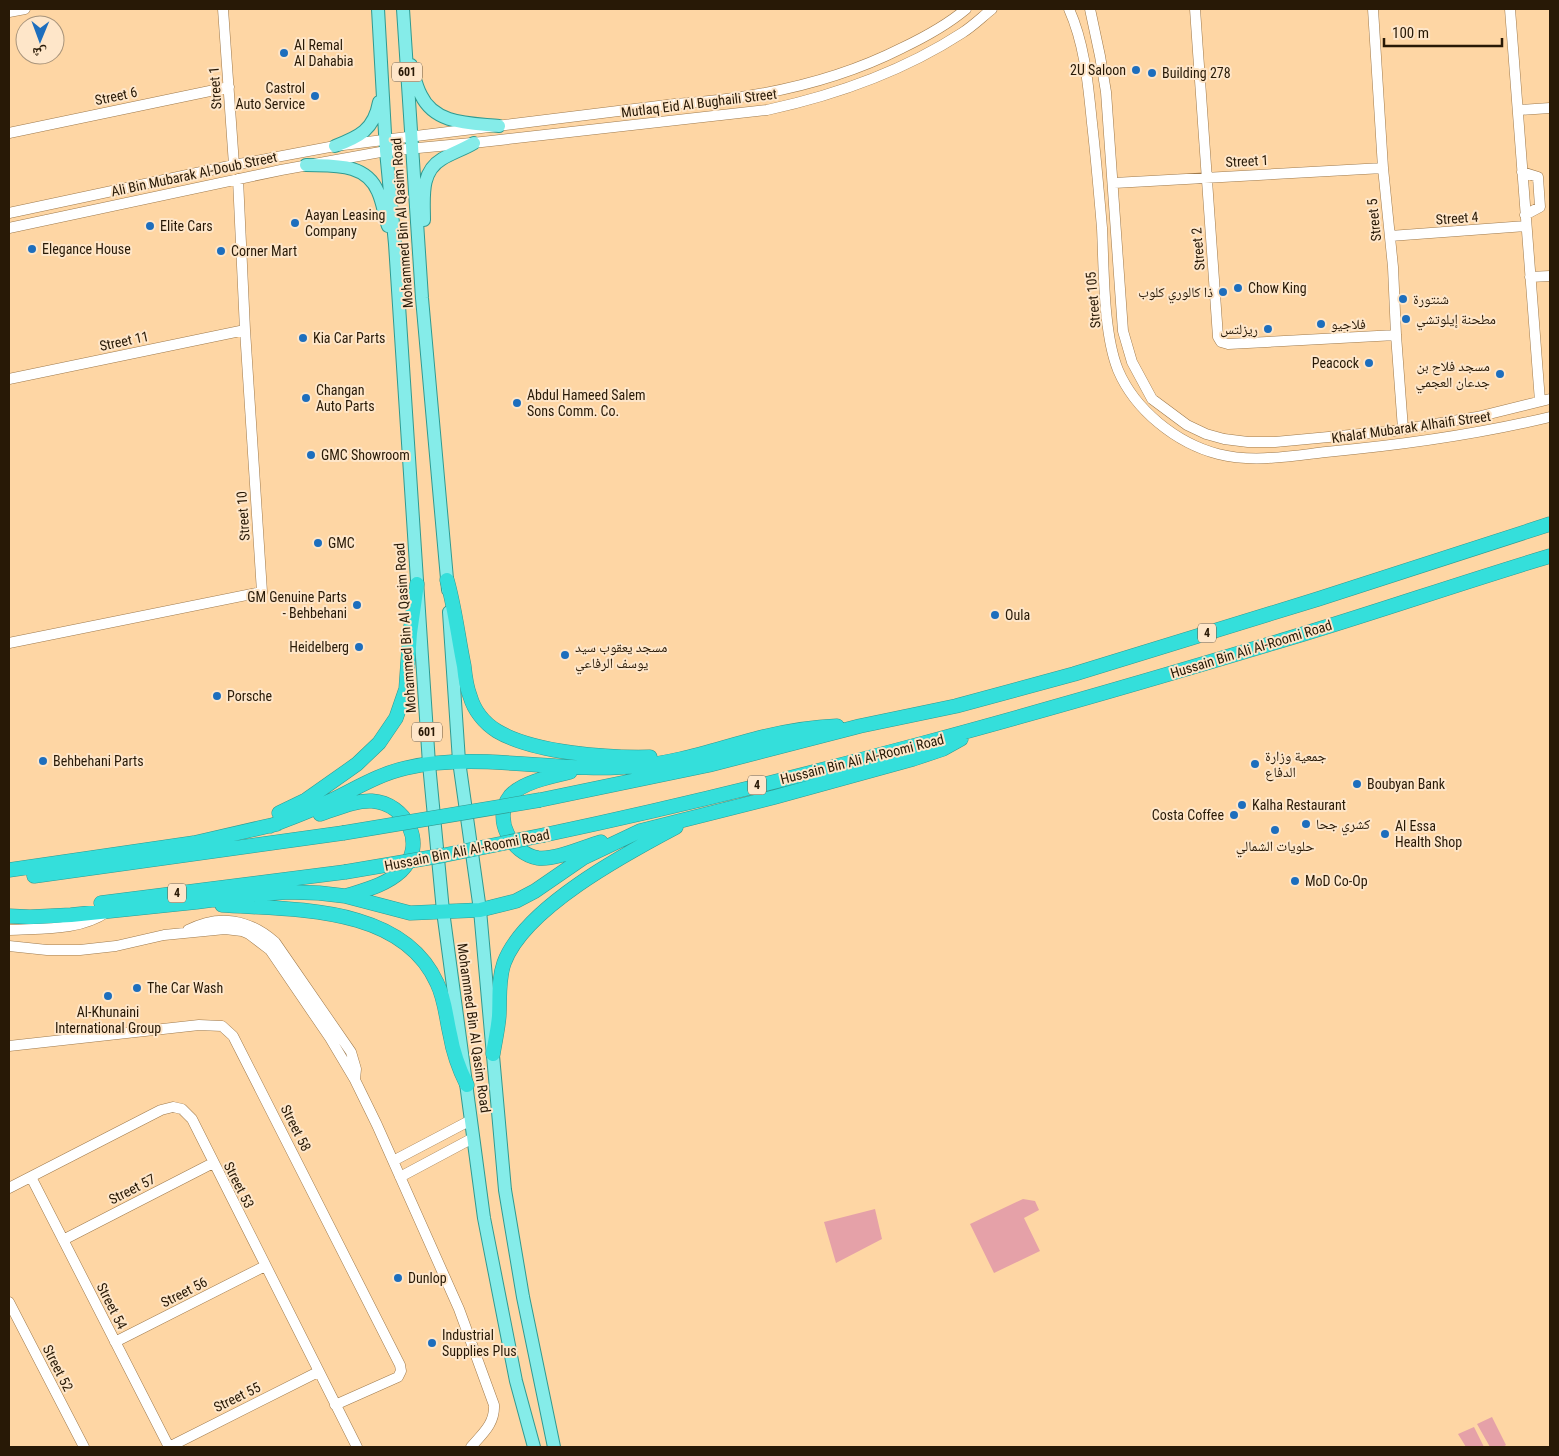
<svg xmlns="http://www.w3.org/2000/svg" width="1559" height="1456" viewBox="0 0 1559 1456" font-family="'Roboto Condensed','Noto Naskh Arabic',sans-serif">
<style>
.green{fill:#e5a1a8}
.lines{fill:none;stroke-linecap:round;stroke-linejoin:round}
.minor-casing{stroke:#9f7a4c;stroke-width:11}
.major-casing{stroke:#309a90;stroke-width:14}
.highway-casing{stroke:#309a90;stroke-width:15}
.minor{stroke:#fff;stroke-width:10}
.major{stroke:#85ece9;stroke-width:12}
.highway{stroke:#34dfdb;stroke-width:14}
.highway-bridge-casing{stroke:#309a90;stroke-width:15;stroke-linecap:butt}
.highway-bridge{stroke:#34dfdb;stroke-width:14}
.poi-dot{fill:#1d6ebd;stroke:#fee6c9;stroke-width:2}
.labels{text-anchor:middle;stroke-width:4;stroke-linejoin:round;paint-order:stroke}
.shield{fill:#fee6c9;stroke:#685640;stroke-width:1}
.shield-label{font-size:12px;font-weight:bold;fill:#281906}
.poi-label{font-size:14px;fill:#281906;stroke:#fee6c9;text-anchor:start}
.street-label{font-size:14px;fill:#281906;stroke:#fee6c9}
</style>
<rect width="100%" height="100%" fill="#fed6a4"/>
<!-- green -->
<path class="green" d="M1023,1199l12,2 4,9 -15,8 16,33 -46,22 -24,-49z
M875,1209l7,30 -46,24 -12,-41z
M1492,1417l14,28 -3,2h-13l-13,-23z
M1474,1427l10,20h-18l-8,-13z"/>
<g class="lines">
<!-- minor casing -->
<g class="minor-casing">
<path id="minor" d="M223,9l11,156
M1069,9c16,36 19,75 23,114 4,35 7,70 10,105 2,40 1,105 16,142 17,40 58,73 100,84 35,9 73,2 108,-2 77,-7 149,-17 224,-35
M1090,9l10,47 6,36 17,239 9,31 20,37 35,26 19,9 18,5 24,3h27l118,-11 84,-14 73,-18
M1195,9l23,328 3,5 7,2 168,-9
M1373,9l10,159 10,99 3,68 7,94
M1510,9l30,392
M9,12l16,-3
M1519,110l31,-2
M9,133l220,-46
M1522,172l16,5 2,30 -15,8
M1114,183l269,-15
M9,213l225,-48 101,-19 340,-42c79,-5 156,-20 227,-56 23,-11 45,-23 64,-39
M9,228l272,-58 105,-19 96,-9 285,-32c69,-15 135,-38 195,-77 11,-7 20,-16 30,-24
M1390,236l136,-10
M1530,277l20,-1
M9,379l236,-49
M9,643l253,-51 -17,-262 -7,-151
M9,930c33,-2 70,1 98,-18
M188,930c31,-16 61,-11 87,12l76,110 5,17 -1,10
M9,946l38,4h33l36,-4 48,-11 61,-6 17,2 7,3 21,16 60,88 25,42 22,45 82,184 35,96c1,19 -12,29 -23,42
M9,1046l190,-21 23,1 11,10 167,329 1,6 -3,6 -63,28
M393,1161l78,-41
M31,1177l138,270
M400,1177l73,-39
M9,1188l152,-78 12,-3 9,2 10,10 165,328
M63,1240l150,-77
M9,1302l75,145
M115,1342l150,-76
M169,1447l149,-75"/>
</g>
<!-- major casing -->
<g class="major-casing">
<path id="major" d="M378,9l8,142 9,93 34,520 14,147 41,307 32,163 18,66
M403,9l19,289 26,292
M411,65c3,10 5,21 10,30 14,30 50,28 78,31
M335,146c24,-9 39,-16 44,-44
M306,165c26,1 60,-3 72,27 5,11 6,23 10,34
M424,220c0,-22 -4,-48 18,-61 10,-6 22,-10 32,-16
M449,612l10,149 21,149 25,280 18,107 31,150"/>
</g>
<!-- highway casing -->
<g class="highway-casing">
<path id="highway" d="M447,580c8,28 11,57 17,86 1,10 2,20 6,30 4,14 14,27 27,35 37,22 111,27 153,26
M570,772c-17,4 -48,10 -60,24 -18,23 2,58 28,62 18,2 45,-11 63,-16
M540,800l169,-35 151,-39 96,-20 118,-32 244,-75 232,-75
M279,813l27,-13 51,-36 22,-21 17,-25 10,-29 4,-56 7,-49
M320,814c16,-5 35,-14 52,-13 34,2 56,44 29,70 -15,14 -36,19 -55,25
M270,826c20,-8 41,-15 60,-25 25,-12 49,-27 76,-33 73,-17 155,6 231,-2 40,-3 79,-17 118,-27 27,-7 55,-12 82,-13
M544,835c251,-53 500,-123 746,-197 87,-26 173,-56 260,-82
M9,870l185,-27 83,-19
M34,876l309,-43
M101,903l244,-31
M222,905c71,5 180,0 215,78 8,16 9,34 13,51 3,18 9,35 17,51
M9,916l21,1 41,-2 125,-13 62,-8 31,-2 30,1 26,3 65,17 70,-3 36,-9 19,-10 48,-33 57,-27 135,-34 138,-38 30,-10 18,-10
M493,1054c2,-13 5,-25 6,-38 1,-18 -1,-36 5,-53 20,-55 121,-109 172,-136"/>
</g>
<!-- minor -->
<use href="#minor" class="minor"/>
<!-- major -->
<use href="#major" class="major"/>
<!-- highway -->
<use href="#highway" class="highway"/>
<!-- highway-bridge casing -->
<g class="highway-bridge-casing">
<path id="highway-bridge" d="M343,833l197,-33
M345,872l100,-17 99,-20"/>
</g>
<!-- highway-bridge -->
<use href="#highway-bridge" class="highway-bridge"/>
</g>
<!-- markers -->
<g class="poi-dot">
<circle cx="284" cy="53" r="5"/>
<circle cx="1136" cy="70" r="5"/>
<circle cx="1152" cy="73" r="5"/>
<circle cx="315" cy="96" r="5"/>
<circle cx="295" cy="223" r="5"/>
<circle cx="150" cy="226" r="5"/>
<circle cx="32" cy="249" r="5"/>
<circle cx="221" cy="251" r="5"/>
<circle cx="1238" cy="288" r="5"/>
<circle cx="1223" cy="292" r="5"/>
<circle cx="1403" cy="299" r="5"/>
<circle cx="1406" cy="319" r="5"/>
<circle cx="1321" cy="324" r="5"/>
<circle cx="1268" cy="329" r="5"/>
<circle cx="303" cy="338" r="5"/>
<circle cx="1369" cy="363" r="5"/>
<circle cx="1500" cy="374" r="5"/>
<circle cx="306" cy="398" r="5"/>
<circle cx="517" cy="403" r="5"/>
<circle cx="311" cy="455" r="5"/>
<circle cx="318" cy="543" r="5"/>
<circle cx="357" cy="605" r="5"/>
<circle cx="995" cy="615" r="5"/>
<circle cx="359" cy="647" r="5"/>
<circle cx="565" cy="655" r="5"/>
<circle cx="217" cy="696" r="5"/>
<circle cx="43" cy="761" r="5"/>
<circle cx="1255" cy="764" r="5"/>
<circle cx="1357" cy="784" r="5"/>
<circle cx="1242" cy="805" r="5"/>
<circle cx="1234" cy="815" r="5"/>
<circle cx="1306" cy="824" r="5"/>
<circle cx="1275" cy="830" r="5"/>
<circle cx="1385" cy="834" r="5"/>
<circle cx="1295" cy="881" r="5"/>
<circle cx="137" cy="988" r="5"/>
<circle cx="108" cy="996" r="5"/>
<circle cx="398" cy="1278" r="5"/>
<circle cx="432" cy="1343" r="5"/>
</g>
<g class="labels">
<!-- shield labels -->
<g class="shield">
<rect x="392" y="62.5" width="30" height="19" rx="4"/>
<rect x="1198" y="623.5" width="18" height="19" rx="4"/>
<rect x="412" y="722.5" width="30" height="19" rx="4"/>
<rect x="748" y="775.5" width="18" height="19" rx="4"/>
<rect x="168" y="883.5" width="18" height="19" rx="4"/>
</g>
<g class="shield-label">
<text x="407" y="76">601</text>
<text x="1207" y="637">4</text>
<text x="427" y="736">601</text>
<text x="757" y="789">4</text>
<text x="177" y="897">4</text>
</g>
<!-- poi labels -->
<g class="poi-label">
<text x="294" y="50">Al Remal<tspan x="294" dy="16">Al Dahabia</tspan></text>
<text x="1126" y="75" text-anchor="end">2U Saloon</text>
<text x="1162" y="78">Building 278</text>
<text x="305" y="93" text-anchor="end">Castrol<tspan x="305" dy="16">Auto Service</tspan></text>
<text x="305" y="220">Aayan Leasing<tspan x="305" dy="16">Company</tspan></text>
<text x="160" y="231">Elite Cars</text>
<text x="42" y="254">Elegance House</text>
<text x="231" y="256">Corner Mart</text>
<text x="1248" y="293">Chow King</text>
<text x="1213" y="297" text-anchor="end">ذا كالوري كلوب</text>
<text x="1413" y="304">شنتورة</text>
<text x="1416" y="324">مطحنة إيلوتشي</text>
<text x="1331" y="329">فلاجيو</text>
<text x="1258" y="334" text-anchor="end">ريزلتس</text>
<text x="313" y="343">Kia Car Parts</text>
<text x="1359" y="368" text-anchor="end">Peacock</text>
<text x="1490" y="371" text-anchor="end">مسجد فلاح بن<tspan x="1490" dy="16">جدعان العجمي</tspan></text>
<text x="316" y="395">Changan<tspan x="316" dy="16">Auto Parts</tspan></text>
<text x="527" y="400">Abdul Hameed Salem<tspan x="527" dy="16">Sons Comm. Co.</tspan></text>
<text x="321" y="460">GMC Showroom</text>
<text x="328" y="548">GMC</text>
<text x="347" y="602" text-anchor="end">GM Genuine Parts<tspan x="347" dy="16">- Behbehani</tspan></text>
<text x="1005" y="620">Oula</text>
<text x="349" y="652" text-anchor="end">Heidelberg</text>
<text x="575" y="652">مسجد يعقوب سيد<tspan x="575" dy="16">يوسف الرفاعي</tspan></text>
<text x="227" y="701">Porsche</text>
<text x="1265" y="761">جمعية وزارة<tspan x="1265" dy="16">الدفاع</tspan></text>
<text x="53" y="766">Behbehani Parts</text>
<text x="1367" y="789">Boubyan Bank</text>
<text x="1252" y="810">Kalha Restaurant</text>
<text x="1224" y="820" text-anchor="end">Costa Coffee</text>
<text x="1316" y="829">كشري جحا</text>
<text x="1395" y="831">Al Essa<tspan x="1395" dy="16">Health Shop</tspan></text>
<text x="1275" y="851" text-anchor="middle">حلويات الشمالي</text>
<text x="1305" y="886">MoD Co-Op</text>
<text x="147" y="993">The Car Wash</text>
<text x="108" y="1017" text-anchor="middle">Al-Khunaini<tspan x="108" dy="16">International Group</tspan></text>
<text x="408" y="1283">Dunlop</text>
<text x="442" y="1340">Industrial<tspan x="442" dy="16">Supplies Plus</tspan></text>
</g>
<!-- street labels -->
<g class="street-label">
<text transform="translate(215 88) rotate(-94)" y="5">Street 1</text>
<text transform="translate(116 96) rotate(-12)" y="5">Street 6</text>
<text transform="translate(699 103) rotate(-7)" y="5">Mutlaq Eid Al Bughaili Street</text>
<text transform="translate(1247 161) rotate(-3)" y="5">Street 1</text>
<text transform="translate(194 174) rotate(-12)" y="5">Ali Bin Mubarak Al-Doub Street</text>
<text transform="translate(1457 218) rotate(-4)" y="5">Street 4</text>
<text transform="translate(1374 220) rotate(-96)" y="5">Street 5</text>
<text transform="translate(402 223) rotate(-94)" y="5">Mohammed Bin Al Qasim Road</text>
<text transform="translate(1198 249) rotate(-95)" y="5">Street 2</text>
<text transform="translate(1093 300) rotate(-95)" y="5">Street 105</text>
<text transform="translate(124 341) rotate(-12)" y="5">Street 11</text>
<text transform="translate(1411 427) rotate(-8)" y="5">Khalaf Mubarak Alhaifi Street</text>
<text transform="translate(243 516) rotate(-94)" y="5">Street 10</text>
<text transform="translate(405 628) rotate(-94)" y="5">Mohammed Bin Al Qasim Road</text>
<text transform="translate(1251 649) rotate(-17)" y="5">Hussain Bin Ali Al-Roomi Road</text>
<text transform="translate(862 759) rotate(-14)" y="5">Hussain Bin Ali Al-Roomi Road</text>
<text transform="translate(467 850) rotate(-11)" y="5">Hussain Bin Ali Al-Roomi Road</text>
<text transform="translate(474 1028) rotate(82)" y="5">Mohammed Bin Al Qasim Road</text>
<text transform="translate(296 1128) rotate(63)" y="5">Street 58</text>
<text transform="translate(239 1185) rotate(63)" y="5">Street 53</text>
<text transform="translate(132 1189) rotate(-27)" y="5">Street 57</text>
<text transform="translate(184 1292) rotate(-27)" y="5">Street 56</text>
<text transform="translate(112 1306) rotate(63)" y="5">Street 54</text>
<text transform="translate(58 1368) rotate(63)" y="5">Street 52</text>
<text transform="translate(237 1397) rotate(-26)" y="5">Street 55</text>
</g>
</g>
<!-- border -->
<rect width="1559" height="1456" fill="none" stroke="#281906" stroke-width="20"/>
<!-- north arrow -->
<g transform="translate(40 40) rotate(181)"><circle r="24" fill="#fee6c9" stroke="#a8947b"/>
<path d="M0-4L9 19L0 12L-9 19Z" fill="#1d6ebd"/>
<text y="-8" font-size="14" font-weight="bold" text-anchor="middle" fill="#281906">ش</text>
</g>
<!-- scale -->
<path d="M1384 38v8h118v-8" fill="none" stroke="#281906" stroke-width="2.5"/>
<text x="1392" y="38" font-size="15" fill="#281906" stroke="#fee6c9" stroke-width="4" paint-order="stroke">100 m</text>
</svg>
